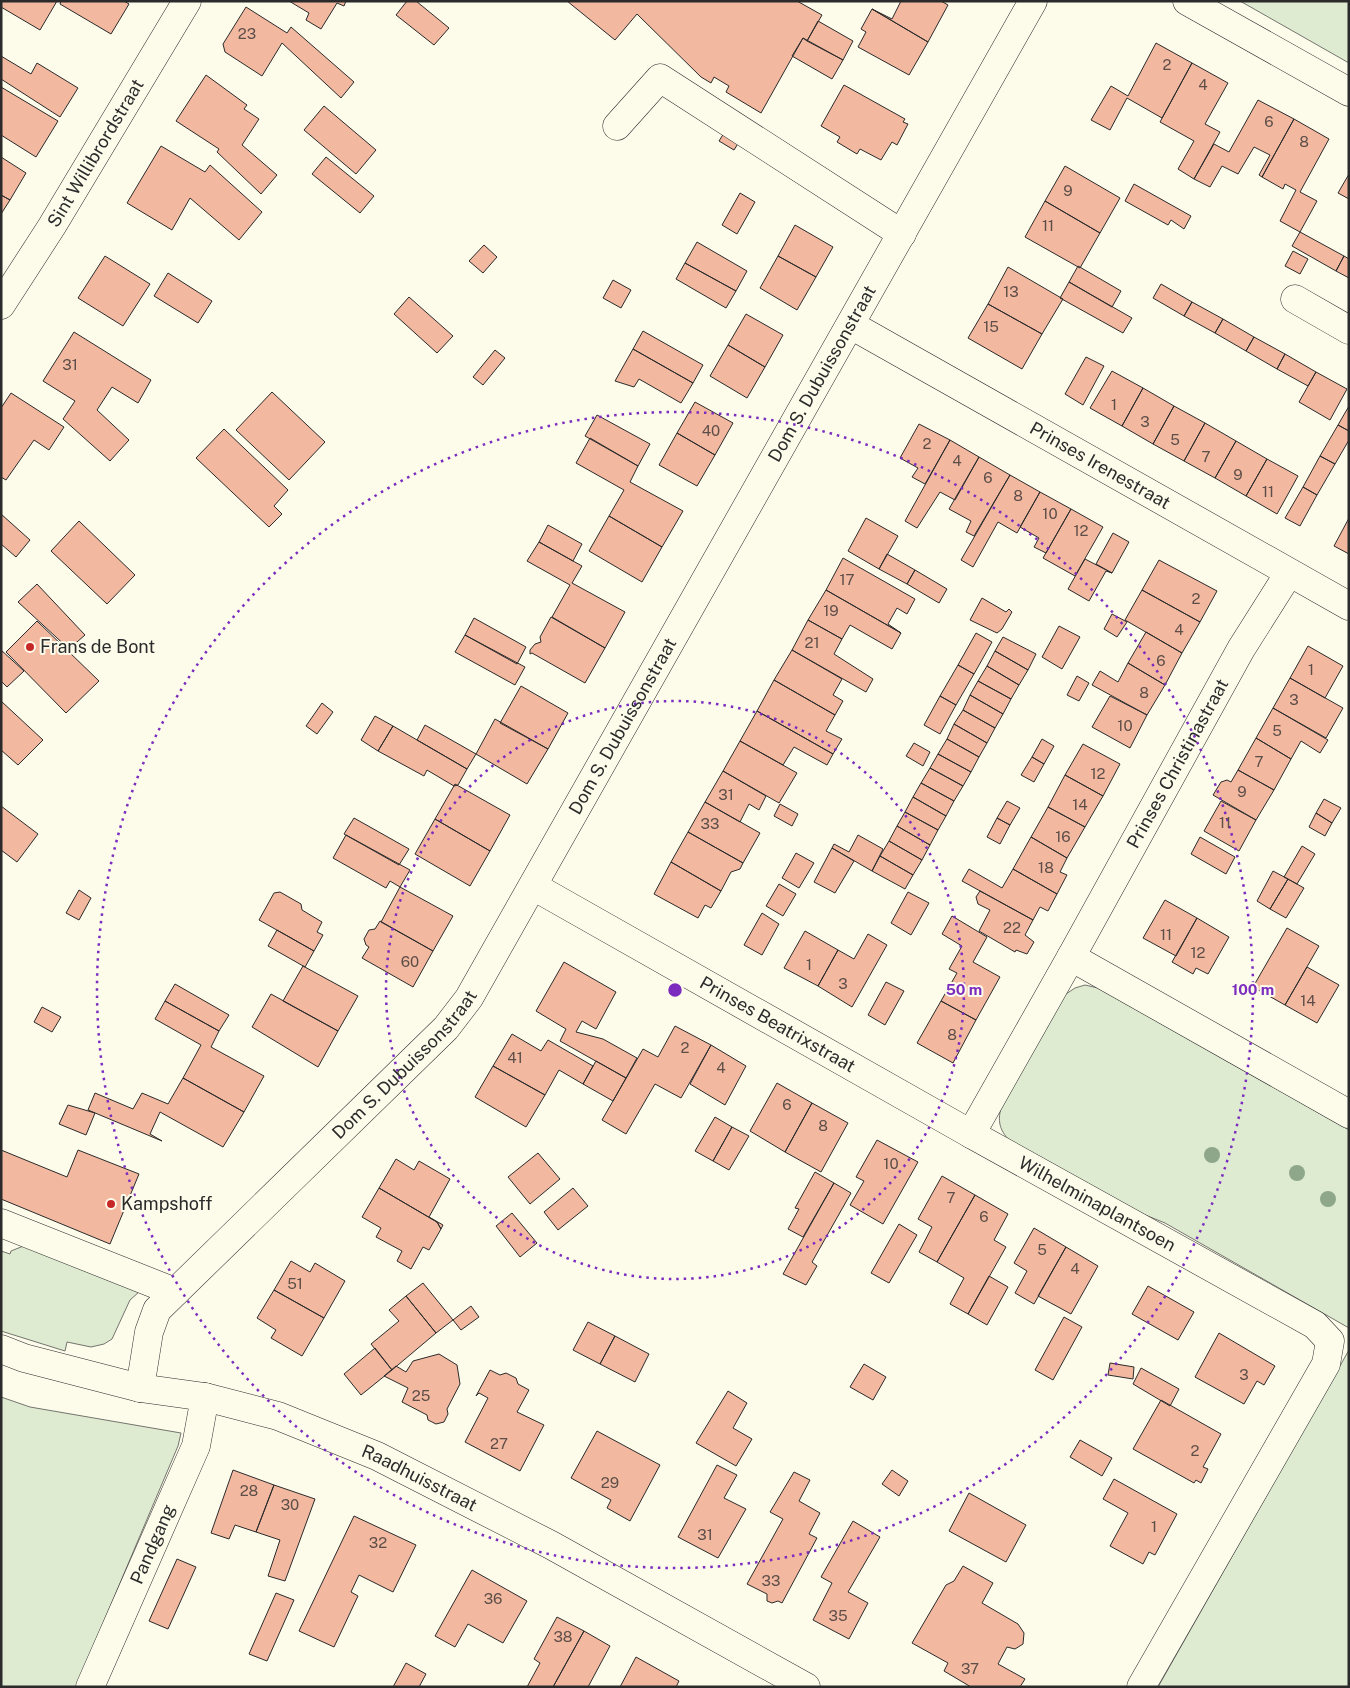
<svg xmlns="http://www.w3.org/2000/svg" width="1350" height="1688" viewBox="0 0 1350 1688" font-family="'Public Sans',sans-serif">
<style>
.green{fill:#deebd1;stroke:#74746e}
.building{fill:#f2b8a0;stroke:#2b2b2b}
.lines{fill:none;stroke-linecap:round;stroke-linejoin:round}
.minor-casing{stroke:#2b2b2b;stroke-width:29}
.minor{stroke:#fdfbea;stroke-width:28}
.tree{fill:#8ea78a}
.ring{fill:none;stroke:#7b2cbf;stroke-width:2.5;stroke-dasharray:2.5 5}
.poi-dot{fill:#c62828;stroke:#fdfbea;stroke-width:2}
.labels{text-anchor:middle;stroke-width:4;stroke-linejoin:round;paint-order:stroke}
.number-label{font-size:15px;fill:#5d4e48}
.street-label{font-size:18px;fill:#2b2b2b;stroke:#fdfbea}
.poi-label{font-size:18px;fill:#2b2b2b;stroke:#fdfbea;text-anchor:start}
.centre{fill:#7b2cbf;stroke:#fdfbea;stroke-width:2.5}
.ring-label{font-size:15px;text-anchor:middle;font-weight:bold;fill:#7b2cbf;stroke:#fdfbea;stroke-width:4;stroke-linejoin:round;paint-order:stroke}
</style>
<rect width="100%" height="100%" fill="#fdfbea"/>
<!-- green -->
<path class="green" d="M1240,1h109v62z
M1085,985l13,3 251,142v198l-184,-105 -32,-13 -123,-69c-12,-12 -13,-23 -7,-39l60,-106 12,-8z
M26,1245l113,47 -9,8 -18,39 -8,5 -13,3 -24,-5 -2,9 -64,-20v-80l9,3 1,-3z
M1349,1350v337h-191z
M1,1397l29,10 151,26 -3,13 -102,241h-75z"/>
<!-- building -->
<path class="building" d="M1,1h56l-17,29 -39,-23z
M61,1h63l5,3 -18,30 -51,-30z
M289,1h57l-2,5 -7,-3 -16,26 -15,-9 3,-7z
M407,1h9l33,27 -15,17 -38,-30z
M567,1h230l25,14 -15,26 -4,-3 -42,75 -35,-21 3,-6 -15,-9 -3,6 -10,-6 -64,-63 -22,26z
M901,1h40l7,4 -20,37 -56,-33 20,10z
M246,7l41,26 4,-6 63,55 -13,16 -59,-55 -20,33 -37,-24 -2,-8z
M872,9l56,33 -19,33 -51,-28 8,-15 -5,-3z
M818,21l35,20 -10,19 -36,-19z
M803,38l40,22 -11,19 -40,-23z
M1156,43l36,20 -30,55 -35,-20 -17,32 -19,-10 20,-34 17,10z
M1,56l30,18 6,-11 41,25 -18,29 -59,-38z
M1192,63l36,20 -23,41 15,8 -26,47 -16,-10 16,-28 -34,-19z
M206,75l41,30 -3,4 15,10 -17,26 35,30 -16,19 -44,-42 2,-3 -43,-28z
M844,85l61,34 -2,3 5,2 -11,21 -5,-3 -11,18 -21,-11 -3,5 -20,-12 3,-5 -19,-11z
M1,87l57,34 -22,36 -35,-22z
M1258,100l36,19 -32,58 -3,-2 11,-20 -16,-8 -16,27 -16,-8 -12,21 -16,-8 20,-35 15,8z
M324,106l52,44 -20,24 -52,-44z
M1294,119l35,20 -29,53 17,9 -17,31 -20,-11 16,-31 -11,-6 -2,5 -21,-12z
M724,133l15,9 -5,8 -15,-9z
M161,146l44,26 5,-7 52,47 -23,28 -49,-42 -18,32 -45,-27z
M1,157l25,16 -16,27 -9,-5z
M326,157l48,39 -14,17 -48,-39z
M1065,166l55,32 -20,35 -55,-32z
M1349,174v25l-11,-6z
M1134,184l57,32 -7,13 -13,-9 -3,5 -43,-24z
M740,193l15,9 -18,32 -15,-9z
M1,195l9,5 -9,14z
M1045,201l55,32 -20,35 -55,-31z
M795,225l38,22 -17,30 -38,-21z
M1300,232l44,24 -8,15 -44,-25z
M697,242l50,29 -11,20 -51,-28z
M484,245l13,12 -14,16 -14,-12z
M1293,251l15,8 -8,15 -15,-8z
M105,256l45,28 -27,42 -45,-28z
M778,256l38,21 -19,33 -37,-22z
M1344,256l5,3v19l-13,-7z
M685,263l51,28 -10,17 -50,-29z
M1078,266l43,25 -9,16 -43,-25z
M1008,267l55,32 -21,35 -54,-30z
M168,273l44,28 -14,22 -44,-27z
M613,280l18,10 -10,18 -18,-10z
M1069,282l63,36 -9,15 -63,-35z
M1161,284l31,18 -8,14 -31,-18z
M409,297l44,39 -16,17 -43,-39z
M1192,302l31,17 -8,14 -31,-17z
M988,304l54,30 -20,35 -54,-31z
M746,314l37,21 -18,32 -37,-22z
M1223,319l31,18 -8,14 -31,-18z
M643,331l60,34 -10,18 -60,-34z
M74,332l77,48 -13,23 -26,-16 -15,23 32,30 -19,21 -47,-42 12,-18 -32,-20z
M1254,337l31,17 -8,15 -31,-18z
M728,345l37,22 -18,31 -37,-22z
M633,349l60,34 -12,20 -42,-24 -5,8 -19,-6z
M495,350l10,8 -22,27 -10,-8z
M1285,354l31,18 -8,14 -31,-17z
M1086,357l18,9 -21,39 -18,-11z
M1112,371l31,17 -21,38 -32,-18z
M1316,372l31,17 -17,31 -31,-18z
M1143,388l31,18 -21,38 -31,-18z
M272,392l53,50 -36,38 -53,-50z
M11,393l53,34 -15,23 -15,-10 -28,40 -5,-3v-69z
M695,402l38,21 -18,32 -38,-22z
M1174,406l31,17 -21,38 -31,-17z
M1349,406v25l-11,-6z
M597,415l53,29 -12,22 -53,-30z
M1205,423l31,18 -21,37 -31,-17z
M919,424l31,16 -25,44 -13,-7 6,-9 -18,-10z
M1338,425l11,6v9l-14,24 -15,-8z
M224,429l64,61 -14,16 8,8 -13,13 -73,-69z
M677,433l38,22 -18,31 -38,-21z
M590,438l48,28 -8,16 53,29 -21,36 -53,-31 15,-26 -48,-27z
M950,440l29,17 -24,43 -15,-8 -23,36 -12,-7z
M1236,441l31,18 -21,37 -31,-18z
M1320,456l15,8 -18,31 -14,-8z
M979,457l31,18 -36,61 -8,-4 5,-11 -22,-12z
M1267,459l31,17 -21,38 -31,-18z
M1010,475l30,17 -23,41 -19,-11 -25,45 -12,-7z
M1303,487l14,8 -17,31 -15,-8z
M1040,492l31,17 -25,44 -12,-6 5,-9 -19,-11z
M1071,509l32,18 -28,49 -32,-18z
M1,514l29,26 -14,17 -15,-13z
M609,516l53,31 -20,35 -53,-31z
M866,518l32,18 -19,33 -31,-18z
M1349,518v36l-15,-8z
M79,521l56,54 -28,29 -56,-53z
M548,525l34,19 -9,17 -34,-19z
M1113,533l16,9 -17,31 -16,-9z
M539,542l43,24 -10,17 53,29 -20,36 -53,-31 18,-32 -43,-24z
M887,554l28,16 -8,14 -28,-15z
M843,558l72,41 -8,15 -10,-6 -9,16 13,9 -75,-43z
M1085,559l27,14 -6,-2 -17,30 -21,-12z
M1159,560l58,31 -17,31 -58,-32z
M915,570l32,19 -8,14 -32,-19z
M37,584l48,51 -16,14 -51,-47z
M826,590l75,43 -9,16 -42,-24 -8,14 -34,-19z
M1142,590l58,32 -18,31 -57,-33z
M982,598l24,14 3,-3 3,3 -10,17 -5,4 -27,-13z
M1112,614l15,8 -10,15 -13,-8z
M551,617l54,31 -20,35 -53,-30 -2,1v-4l5,-6 6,-2 -1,-5z
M474,618l52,29 -9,17 -52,-29z
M808,620l34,19 -8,15 39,25 -7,13 -74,-42z
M37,621l62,60 -33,32 -60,-61z
M1059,626l21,11 -18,32 -20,-12z
M1146,632l36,21 -17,32 -37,-22z
M976,633l16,9 -18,32 -16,-9z
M465,635l60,32 -10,18 -60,-33z
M1003,637l33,17 -8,16 -33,-19z
M1308,646l35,20 -18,32 -35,-20z
M1,650l23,21 -17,16 -6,-6z
M792,650l50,29 -9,16 10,6 -8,14 -61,-35z
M995,651l33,19 -9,15 -32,-19z
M1128,663l37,22 -18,30 -55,-30 8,-14 18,11z
M958,665l16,9 -18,31 -16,-9z
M987,666l32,19 -8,14 -33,-18z
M1077,676l12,7 -10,18 -12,-6z
M1290,678l53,30 -17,30 -53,-30z
M774,680l61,35 -9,16 16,8 -9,15 -76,-43z
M978,681l33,18 -8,15 -33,-19z
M521,686l47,27 -20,36 -48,-26z
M970,695l33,19 -8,14 -32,-18z
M940,696l16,9 -16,29 -16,-9z
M1110,696l37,19 -17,33 -38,-21z
M1,701l42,39 -25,25 -17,-15z
M322,703l11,9 -16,22 -11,-8z
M1273,708l55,32 -8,13 -19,-12 -10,18 -35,-21z
M963,710l32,18 -8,15 -33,-19z
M757,711l76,43 -6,11 -33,-18 -11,18 -43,-24z
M375,716l18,10 -15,25 -17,-11z
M495,719l53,30 -21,35 -51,-30z
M954,724l33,19 -8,14 -32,-18z
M425,725l51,29 -9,15 -50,-29z
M393,726l74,43 -9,16 -4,1 -27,-16 -3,6 -46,-25z
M1256,738l35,21 -17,31 -36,-20z
M947,739l32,18 -8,15 -33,-18z
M1042,739l12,7 -10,18 -12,-7z
M740,741l57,32 -18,30 -56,-32z
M914,743l16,9 -7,14 -17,-10z
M1083,744l37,20 -17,32 -38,-21z
M938,754l33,18 -8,14 -33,-18z
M1032,757l12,7 -10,18 -13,-7z
M930,768l33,18 -9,15 -33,-18z
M1238,770l36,20 -18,30 -43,-25 8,-13 6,-2 4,2z
M723,771l43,25 -7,14 -10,-6 -9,18 -35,-20z
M1065,775l38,21 -18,31 -37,-20z
M921,783l33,18 -8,15 -33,-19z
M455,784l55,31 -20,36 -55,-32z
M913,797l33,19 -8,14 -33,-18z
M1324,799l17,9 -9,15 -16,-10z
M1007,801l13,7 -10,17 -13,-7z
M1221,801l35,19 -17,31 -35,-20z
M705,802l55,31 -17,30 -55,-31z
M780,804l18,10 -6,12 -18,-10z
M1,806l37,28 -21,28 -16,-12z
M1048,807l37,20 -18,31 -36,-21z
M905,812l33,18 -8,15 -33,-19z
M1316,813l16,10 -7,13 -16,-9z
M354,818l55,31 -10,16 -55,-31z
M997,818l13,7 -10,19 -13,-7z
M435,819l55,32 -20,35 -55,-32z
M897,826l33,19 -8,15 -33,-19z
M688,832l55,31 -3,6 -9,3 -10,19 -50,-29z
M346,835l64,35 -10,17 -10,-6 -4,7 -53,-30z
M858,835l25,14 -11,22 -40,-23 2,-4 15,8z
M1031,837l36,21 -7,14 7,3 -10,19 -44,-25z
M1200,837l35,20 -9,17 -35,-20z
M889,841l33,19 -9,15 -33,-19z
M1302,846l13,8 -18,30 -13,-7z
M832,848l22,13 -19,32 -21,-11z
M796,853l18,10 -15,25 -17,-10z
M880,856l33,19 -8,14 -33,-18z
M671,862l50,29 -10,17 -6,-3 -7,13 -44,-24z
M969,869l33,19 11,-19 44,25 -9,17 -8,-4 -7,13 -71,-39z
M1273,871l15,8 -18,30 -13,-8z
M1288,879l16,9 -18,30 -16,-9z
M779,884l17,10 -13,22 -17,-10z
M400,887l53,29 -20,35 -52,-29z
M79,890l12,8 -12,22 -13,-7z
M980,891l53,29 -8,15 9,7 -7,12 -11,-4 -1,2 -36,-21 11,-21 -12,-6 -2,-7z
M280,892l21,12 1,6 20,12 -5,10 6,3 -9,16 -55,-31 15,-27z
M908,892l21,11 -18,32 -20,-12z
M1165,900l32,18 -21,38 -33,-18z
M762,913l17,11 -17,31 -18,-10z
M952,916l35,21 -14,25 27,15 -24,43 -35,-19 16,-28 -8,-4 13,-23 -20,-12z
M1197,918l32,19 -21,37 -12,-6 -3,6 -21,-12z
M380,921l53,30 -20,36 -51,-29 7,-11 -3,-2 -2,-6 5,-9 6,-1z
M1287,928l32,18 -34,59 -32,-18z
M277,930l37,21 -9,16 -37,-21z
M805,931l33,19 -20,36 -34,-18z
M868,934l19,11 -35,62 -34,-21 20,-36 16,9z
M564,962l52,30 -20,37 -14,-8 -6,11 27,7 34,19 -11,20 -66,-37 6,-12 -30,-18z
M303,966l55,30 -20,35 -55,-30z
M1307,967l32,18 -22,38 -32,-18z
M886,982l18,9 -19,34 -17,-10z
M175,984l54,31 -10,16 -54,-30z
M271,994l67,37 -20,36 -66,-40z
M165,1001l54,30 -8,16 53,29 -20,36 -61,-34 18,-33 -46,-26z
M941,1001l35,19 -23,43 -36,-20z
M42,1007l19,10 -9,15 -18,-10z
M675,1026l36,19 -30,53 -26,-14 -29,50 -24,-14 41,-71 15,8z
M512,1034l29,17 7,-11 45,26 -10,18 -24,-14 -14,25 -52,-29z
M711,1045l35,21 -21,39 -35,-21z
M596,1061l30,17 -13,23 -30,-17z
M493,1066l52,29 -19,32 -51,-30z
M183,1078l61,34 -21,35 -63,-35 -10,22 12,7 -74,-31 7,-17 38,16 9,-16 26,11z
M777,1083l35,20 -27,49 -35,-21z
M812,1103l36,20 -27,49 -36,-20z
M68,1105l27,8 -9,22 -27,-11z
M715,1117l17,10 -19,34 -18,-10z
M732,1127l17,9 -20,34 -16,-9z
M877,1140l41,22 -35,62 -33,-19 14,-24 -8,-4z
M1,1150l66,27 11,-27 61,24 -29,70 -109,-45z
M538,1153l22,26 -30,25 -22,-27z
M396,1159l18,11 5,-9 31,18 -21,38 14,8 -2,4 -4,-7 -58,-34z
M815,1172l19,11 -31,54 -15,-8 11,-20 -4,-1z
M942,1176l33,19 -38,67 -18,-10 13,-25 -14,-8z
M834,1183l17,10 -39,69 5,4 -11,19 -23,-11z
M379,1188l58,34 4,7 -12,21 -6,-3 -12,22 -14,-8 5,-10 -26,-14 5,-9 -19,-11z
M573,1188l15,18 -30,24 -14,-18z
M975,1195l33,19 -14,26 12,7 -38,67 -18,-10 14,-26 -27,-16z
M512,1213l25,30 -17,14 -24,-31z
M899,1224l18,11 -28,48 -18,-10z
M1034,1228l32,19 -32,57 -19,-11 12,-22 -13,-8z
M1066,1247l32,19 -27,48 -33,-18z
M291,1261l19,11 5,-9 30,18 -21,37 -50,-28z
M989,1276l19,11 -21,38 -19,-11z
M423,1283l30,37 -17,13 -30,-37z
M1148,1286l46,26 -16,28 -46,-26z
M274,1290l50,28 -22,38 -31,-18 5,-8 -19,-12z
M406,1296l30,37 -44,37 -21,-26 28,-23 -10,-11z
M471,1306l8,11 -18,13 -8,-10z
M1064,1317l18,10 -29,53 -18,-10z
M588,1322l27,14 -15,28 -27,-14z
M1219,1333l56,33 -11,19 -7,-4 -13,23 -49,-27z
M615,1336l34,18 -14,28 -35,-18z
M375,1348l17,22 -31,25 -17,-21z
M439,1354l18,11 3,19 -13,25 1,5 -4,8 -8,2 -8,-4 -1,-5 -25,-13 6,-14 -24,-12 12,-10 10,6 7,-11z
M1110,1363l24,4 -1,12 -25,-4z
M864,1364l22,13 -13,23 -23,-13z
M1141,1368l38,21 -9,17 -37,-22z
M490,1370l10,5 6,-2 10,5 2,6 11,6 -12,22 27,13 -24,46 -55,-29 23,-44 -9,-5 -3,3z
M728,1391l19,12 -14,25 19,11 -16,27 -40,-23z
M1161,1400l60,34 -18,33 5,2 -7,14 -5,-3 -2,3 -61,-34z
M597,1431l63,34 -30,56 -23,-13 4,-8 -40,-22z
M1080,1440l32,18 -10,18 -32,-19z
M717,1465l20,10 -13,23 22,11 -28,49 -40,-21z
M233,1470l41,15 -18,47 -21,-7 -6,14 -18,-6z
M892,1470l16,11 -9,15 -17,-12z
M794,1472l16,8 -11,21 21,12 -11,21 8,4 -35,65 -4,-2 -6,2 -5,-2v-7l-20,-10 36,-65 -13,-7z
M1114,1479l63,35 -22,41 -6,-3 -6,12 -33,-18 18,-33 -25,-14z
M274,1485l41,14 -30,82 -17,-5 12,-36 -24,-8z
M969,1493l57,32 -20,37 -57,-31z
M354,1516l62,29 -23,47 -34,-17 -8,17 7,4 -24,51 -35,-16z
M853,1521l27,16 -32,55 20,11 -19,36 -36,-19 19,-37 -11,-6z
M177,1559l19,8 -28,62 -19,-8z
M963,1566l30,17 -11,20 36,21 6,9 -1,11 -8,5 -8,-2 -9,17 27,15 -5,8h-49l-27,-16 4,-8 -36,-20 34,-58 8,-4z
M472,1570l55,31 -24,42 -35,-19 -13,23 -20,-11z
M276,1593l18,7 -27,61 -18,-7z
M557,1617l27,14 -31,56h-26l13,-24 -6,-4z
M584,1631l26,15 -22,41h-35z
M636,1657l43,24 -3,6h-56z
M406,1663l20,11 -7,13h-26z"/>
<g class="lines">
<!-- minor casing -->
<g class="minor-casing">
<g id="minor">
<path d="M1187,1l162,91"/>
<path d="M617,126l43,-48 242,156"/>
<path d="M1295,299l54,31"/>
<path id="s1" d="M1,305l51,-79 135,-225"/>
<path id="s2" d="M851,325l498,281"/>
<path id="s3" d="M533,886l438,248"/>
<path id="s4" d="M1071,957l170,-308 48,-76"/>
<path d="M1,1223l174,69"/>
<path id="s5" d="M1,1349l23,9 116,30 65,9 73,19 99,40 174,89 255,142"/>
<path id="s6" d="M140,1388l9,-56 8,-22 289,-282 23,-30 564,-997"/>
<path id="s7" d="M90,1687l106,-241 9,-49"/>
<path d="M1141,1687l185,-323 4,-23 -15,-16 -344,-191 100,-177 278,157"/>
</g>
</g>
<!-- minor -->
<use href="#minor" class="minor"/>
</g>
<!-- trees -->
<g class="tree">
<circle cx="1212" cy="1155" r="8"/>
<circle cx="1297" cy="1173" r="8"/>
<circle cx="1328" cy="1199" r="8"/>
</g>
<!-- distance rings -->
<g class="ring">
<circle cx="675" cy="990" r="289"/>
<circle cx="675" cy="990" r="578"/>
</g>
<!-- markers -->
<g class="poi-dot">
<circle cx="30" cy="647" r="5"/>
<circle cx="111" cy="1204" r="5"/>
</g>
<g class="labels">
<!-- number labels -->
<g class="number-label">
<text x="247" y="39">23</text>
<text x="1167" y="70">2</text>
<text x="1203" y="90">4</text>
<text x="1269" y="127">6</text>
<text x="1304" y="147">8</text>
<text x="1068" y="196">9</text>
<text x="1048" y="231">11</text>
<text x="1011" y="297">13</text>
<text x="991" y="332">15</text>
<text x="70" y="370">31</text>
<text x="1114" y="410">1</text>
<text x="1145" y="427">3</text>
<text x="711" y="436">40</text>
<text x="1175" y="445">5</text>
<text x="927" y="449">2</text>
<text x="1206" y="462">7</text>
<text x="957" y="466">4</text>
<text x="1238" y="480">9</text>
<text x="988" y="483">6</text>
<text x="1268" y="497">11</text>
<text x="1018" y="501">8</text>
<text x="1050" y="519">10</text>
<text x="1081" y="536">12</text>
<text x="847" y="585">17</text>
<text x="1196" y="604">2</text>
<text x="831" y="616">19</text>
<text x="1179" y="635">4</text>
<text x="812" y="648">21</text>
<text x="1161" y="666">6</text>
<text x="1311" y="675">1</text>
<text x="1144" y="698">8</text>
<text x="1294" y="705">3</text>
<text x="1125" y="731">10</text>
<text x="1277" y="736">5</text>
<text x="1259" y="767">7</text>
<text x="1098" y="779">12</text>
<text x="1242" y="797">9</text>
<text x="726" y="800">31</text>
<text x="1080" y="810">14</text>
<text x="1225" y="828">11</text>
<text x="710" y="829">33</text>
<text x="1063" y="842">16</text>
<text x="1046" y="873">18</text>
<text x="1012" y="933">22</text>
<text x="1166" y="940">11</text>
<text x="1198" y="958">12</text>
<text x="410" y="967">60</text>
<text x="809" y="970">1</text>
<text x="843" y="989">3</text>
<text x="1308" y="1006">14</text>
<text x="952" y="1040">8</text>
<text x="685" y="1053">2</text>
<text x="515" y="1063">41</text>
<text x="721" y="1073">4</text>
<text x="787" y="1110">6</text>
<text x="823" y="1131">8</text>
<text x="891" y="1169">10</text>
<text x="951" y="1203">7</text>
<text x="984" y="1222">6</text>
<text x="1042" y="1255">5</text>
<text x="1075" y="1274">4</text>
<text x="295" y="1289">51</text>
<text x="1244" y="1380">3</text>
<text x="421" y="1401">25</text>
<text x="499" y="1449">27</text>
<text x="1195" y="1456">2</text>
<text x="610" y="1488">29</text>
<text x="249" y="1496">28</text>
<text x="290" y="1510">30</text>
<text x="1154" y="1532">1</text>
<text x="705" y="1540">31</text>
<text x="378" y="1548">32</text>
<text x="771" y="1586">33</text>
<text x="493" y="1604">36</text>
<text x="838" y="1621">35</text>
<text x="563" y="1642">38</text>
<text x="970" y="1674">37</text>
</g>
<!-- street labels -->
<g class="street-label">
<text dy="6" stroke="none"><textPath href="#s1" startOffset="179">Sint Willibrordstraat</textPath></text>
<text dy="6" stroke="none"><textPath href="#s6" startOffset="1239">Dom S. Dubuissonstraat</textPath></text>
<text dy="6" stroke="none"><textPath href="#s2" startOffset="286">Prinses Irenestraat</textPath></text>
<text dy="6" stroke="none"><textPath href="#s6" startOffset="834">Dom S. Dubuissonstraat</textPath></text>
<text dy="6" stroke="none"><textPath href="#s4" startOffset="221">Prinses Christinastraat</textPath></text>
<text dy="6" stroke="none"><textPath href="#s3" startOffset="281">Prinses Beatrixstraat</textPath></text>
<text dy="6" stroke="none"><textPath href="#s6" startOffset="429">Dom S. Dubuissonstraat</textPath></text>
<text transform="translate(1097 1204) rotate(29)" y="6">Wilhelminaplantsoen</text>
<text dy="6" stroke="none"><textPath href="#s5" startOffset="440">Raadhuisstraat</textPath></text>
<text dy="6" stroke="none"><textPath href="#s7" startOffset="156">Pandgang</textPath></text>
</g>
<!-- poi labels -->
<g class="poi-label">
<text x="40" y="653">Frans de Bont</text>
<text x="121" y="1210">Kampshoff</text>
</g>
</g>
<circle cx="675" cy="990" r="8" class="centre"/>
<g class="ring-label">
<text x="964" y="995">50 m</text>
<text x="1253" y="995">100 m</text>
</g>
<!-- border -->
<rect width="1350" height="1688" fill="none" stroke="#2b2b2b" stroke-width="5"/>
</svg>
